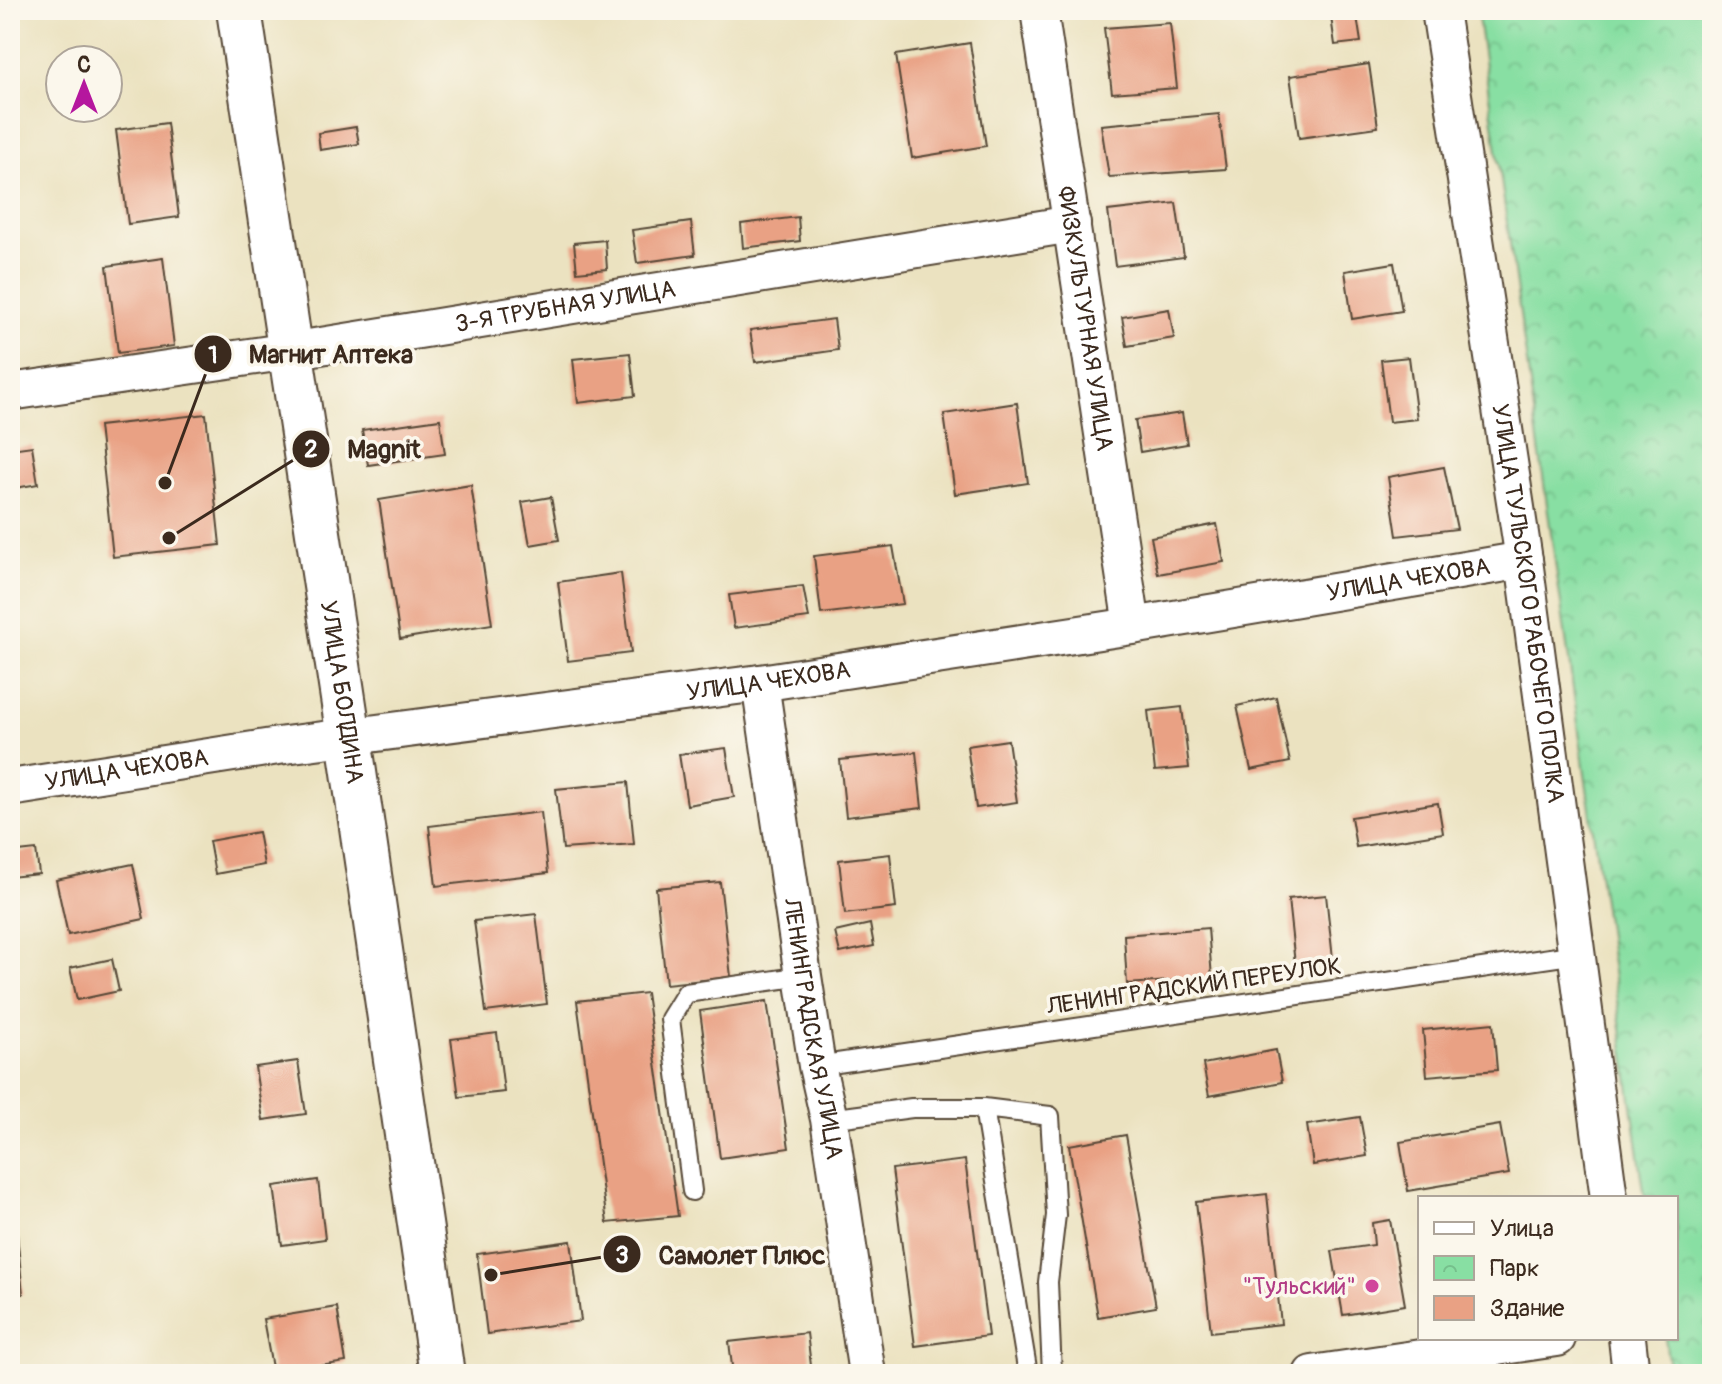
<svg xmlns="http://www.w3.org/2000/svg" width="1722" height="1384" viewBox="0 0 1722 1384" font-family="Pangolin,sans-serif">
<style>
.park{fill:url(#park-crowns);stroke:#628460;stroke-width:2}
.building{fill:#e9a184}
.lines{fill:none;stroke-linecap:round;stroke-linejoin:round}
.lane-casing{stroke:#554636;stroke-width:22}
.street-casing{stroke:#554636;stroke-width:40}
.primary-casing{stroke:#554636;stroke-width:48}
.lane{stroke:#fff;stroke-width:18}
.street{stroke:#fff;stroke-width:36}
.primary{stroke:#fff;stroke-width:44}
.hotel-dot{fill:#d1479c;stroke:#fbf7ec;stroke-width:3}
.labels{text-anchor:middle;stroke-width:7;stroke-linejoin:round;paint-order:stroke}
.street-label{font-size:24px;fill:#3b2a1e;stroke:#fbf7ec}
.hotel-label{font-size:24px;fill:#b23c85;stroke:#fbf7ec;text-anchor:end}
.leader{fill:none;stroke:#3b2a1e;stroke-width:3}
.callout-dot{fill:#3b2a1e;stroke:#fbf7ec;stroke-width:3}
.mark-label{font-size:24px;text-anchor:middle;font-weight:bold;fill:#fff}
.callout-label{font-size:26px;text-anchor:middle;font-weight:bold;fill:#3b2a1e;stroke:#fbf7ec;stroke-width:7;stroke-linejoin:round;paint-order:stroke}
</style>
<defs>
<pattern id="park-crowns" width="20" height="18" patternUnits="userSpaceOnUse" patternTransform="scale(2)"><rect width="20" height="18" fill="#88dfa3"/><path d="M2 6a3 3 0 1 1 6 0M12 15a3 3 0 1 1 6 0" fill="none" stroke="#76c08c"/></pattern>
</defs>
<rect width="100%" height="100%" fill="#fbf7ec"/>
<filter id="ink" filterUnits="userSpaceOnUse"><feTurbulence type="fractalNoise" baseFrequency=".0125" numOctaves="2"/><feDisplacementMap in="SourceGraphic" scale="16" xChannelSelector="R" yChannelSelector="G"/><feConvolveMatrix kernelMatrix="1 2 1 2 8 2 1 2 1" color-interpolation-filters="sRGB"/></filter>
<filter id="wash" filterUnits="userSpaceOnUse"><feTurbulence type="fractalNoise" baseFrequency=".006" numOctaves="4" result="noise"/><feDisplacementMap in="SourceGraphic" scale="32" xChannelSelector="R" yChannelSelector="G"/><feGaussianBlur stdDeviation="1.8" result="paint"/><feColorMatrix in="noise" values="0 0 0 0 0 0 0 0 0 0 0 0 0 0 0 0 0 1.4 0 .05"/><feComposite in="paint" operator="in"/></filter>
<g filter="url(#wash)">
<rect width="100%" height="100%" fill="#ebe2c0"/>
<!-- park -->
<path class="park" d="M1477,10h235v1364h-42l-5,-36h11v-140h-31z"/>
<g id="blocks">
<!-- building -->
<path class="building" d="M1330,10h26l5,32 -26,3z
M1170,23l7,65 -65,5 -8,-65z
M970,43l16,103 -74,12 -16,-103z
M1369,64l9,63 -79,11 -9,-62z
M1219,114l7,55 -117,8 -8,-52z
M167,123l12,94 -51,7 -12,-94z
M356,127l3,17 -39,6 -2,-17z
M1176,203l8,54 -69,9 -7,-55z
M798,217l2,24 -57,7 -2,-24z
M691,222l4,33 -58,8 -5,-33z
M605,240l2,29 -30,3 -3,-29z
M163,258l11,88 -56,7 -11,-87z
M1394,263l8,48 -50,8 -7,-48z
M1169,309l5,29 -47,8 -5,-29z
M834,319l4,31 -83,12 -5,-32z
M630,353l5,43 -57,7 -5,-44z
M1409,357l8,62 -28,3 -8,-62z
M1017,403l11,80 -73,11 -11,-80z
M1182,413l5,31 -47,8 -5,-32z
M206,414l14,131 -107,12 -14,-131z
M440,419l5,35 -77,11 -6,-35z
M32,446l6,38 -28,5v-40z
M1444,467l13,62 -60,7 -9,-59z
M471,485l21,139 -92,15 -21,-139z
M551,497l8,43 -29,5 -8,-43z
M1217,524l7,38 -66,12 -7,-37z
M893,546l10,58 -82,10 -7,-58z
M621,573l10,80 -63,8 -10,-79z
M803,586l6,32 -75,10 -5,-33z
M1276,697l14,65 -39,8 -14,-64z
M1182,707l7,61 -34,3 -7,-60z
M1008,740l9,62 -41,6 -9,-62z
M726,748l8,49 -47,8 -8,-51z
M916,752l6,56 -76,9 -6,-57z
M628,782l6,62 -71,5 -7,-60z
M1438,803l5,30 -87,14 -5,-30z
M541,812l7,61 -112,13 -7,-60z
M258,832l6,33 -49,9 -6,-33z
M36,850l3,24 -29,3v-24z
M890,854l6,54 -51,6 -6,-54z
M133,864l11,55 -76,16 -12,-55z
M720,882l11,95 -65,7 -10,-96z
M1326,895l7,64 -38,5 -7,-65z
M536,914l11,90 -61,8 -12,-91z
M870,924l4,22 -34,7 -5,-21z
M1208,928l4,50 -85,6 -3,-49z
M112,959l7,32 -42,9 -7,-32z
M646,993l32,223 -71,7 -30,-222z
M767,1001l22,147 -69,10 -20,-147z
M1493,1023l4,47 -70,6 -4,-46z
M497,1033l7,59 -45,5 -8,-58z
M1276,1050l6,32 -73,14 -6,-32z
M298,1061l8,53 -43,6 -8,-53z
M1360,1117l7,39 -54,9 -6,-40z
M1500,1125l9,49 -101,17 -8,-49z
M1126,1135l30,172 -58,10 -29,-172z
M965,1160l23,176 -73,10 -23,-177z
M318,1180l7,59 -43,6 -8,-59z
M1267,1194l14,130 -70,8 -15,-130z
M1390,1220l15,85 -62,10 -11,-64 42,-6 -2,-22z
M17,1234l6,60 -13,1v-60z
M571,1241l10,80 -94,13 -10,-80z
M337,1307l9,55 -73,11 -10,-54z
M807,1333l5,41h-79l-4,-32z"/>
</g>
</g>
<g filter="url(#ink)">
<use href="#blocks" fill-opacity="0" stroke="#554636" stroke-width="2"/>
<g class="lines">
<!-- lane casing -->
<g class="lane-casing">
<path id="lane" d="M817,1066l760,-112
M984,1108l44,266
M829,1119l83,-11h72l66,8 6,99 -8,67 4,92
M692,1191l-22,-172 16,-26 117,-17"/>
</g>
<!-- street casing -->
<g class="street-casing">
<g id="street">
<path id="s1" d="M1039,10l93,616"/>
<path id="s2" d="M1440,10l84,550 85,638"/>
<path id="s3" d="M10,392l280,-41 782,-127"/>
<path id="s4" d="M760,683l43,293 14,90 12,53 38,255"/>
<path id="s5" d="M10,788l275,-43 475,-62 372,-57 392,-66"/>
<path d="M1627,1338l4,36"/>
<path d="M1312,1374l245,-36"/>
</g>
</g>
<!-- primary casing -->
<g class="primary-casing">
<g id="primary">
<path id="s6" d="M239,10l110,728 93,636"/>
</g>
</g>
<!-- lane -->
<use href="#lane" class="lane"/>
<!-- street -->
<use href="#street" class="street"/>
<!-- primary -->
<use href="#primary" class="primary"/>
</g>
</g>
<!-- markers -->
<circle class="hotel-dot" cx="1372" cy="1286" r="8"/>
<g class="labels">
<!-- street labels -->
<g class="street-label">
<text dy="8" stroke="none"><textPath href="#s3" startOffset="562">3-Я ТРУБНАЯ УЛИЦА</textPath></text>
<text dy="8" stroke="none"><textPath href="#s1" startOffset="312">ФИЗКУЛЬТУРНАЯ УЛИЦА</textPath></text>
<text dy="8" stroke="none"><textPath href="#s5" startOffset="1414">УЛИЦА ЧЕХОВА</textPath></text>
<text dy="8" stroke="none"><textPath href="#s2" startOffset="600">УЛИЦА ТУЛЬСКОГО РАБОЧЕГО ПОЛКА</textPath></text>
<text dy="8" stroke="none"><textPath href="#s5" startOffset="766">УЛИЦА ЧЕХОВА</textPath></text>
<text dy="8" stroke="none"><textPath href="#s6" startOffset="690">УЛИЦА БОЛДИНА</textPath></text>
<text dy="8" stroke="none"><textPath href="#s5" startOffset="118">УЛИЦА ЧЕХОВА</textPath></text>
<text transform="translate(1194 986) rotate(-8)" y="8">ЛЕНИНГРАДСКИЙ ПЕРЕУЛОК</text>
<text dy="8" stroke="none"><textPath href="#s4" startOffset="350">ЛЕНИНГРАДСКАЯ УЛИЦА</textPath></text>
</g>
<!-- hotel labels -->
<g class="hotel-label">
<text x="1356" y="1294">"Тульский"</text>
</g>
</g>
<!-- callouts -->
<path class="leader" d="M165 483L213 354M169 538L311 449M491 1275L622 1254"/>
<g class="callout-dot">
<circle cx="165" cy="483" r="8"/>
<circle cx="169" cy="538" r="8"/>
<circle cx="491" cy="1275" r="8"/>
<circle cx="213" cy="354" r="20"/>
<circle cx="311" cy="449" r="20"/>
<circle cx="622" cy="1254" r="20"/>
</g>
<g class="mark-label">
<text x="213" y="363">1</text>
<text x="311" y="457">2</text>
<text x="622" y="1263">3</text>
</g>
<g class="callout-label">
<text x="331" y="363">Магнит Аптека</text>
<text x="384" y="458">Magnit</text>
<text x="742" y="1264">Самолет Плюс</text>
</g>
<!-- margin -->
<rect width="1722" height="1384" fill="none" stroke="#fbf7ec" stroke-width="40"/>
<!-- legend -->
<rect x="1418" y="1196" width="260" height="144" fill="#fbf7ec" stroke="#aea59a" stroke-width="2"/>
<rect x="1434" y="1222" width="40" height="12" fill="#ffffff" stroke="#aea59a" stroke-width="2"/>
<text x="1490" y="1236" font-size="24" fill="#3b2a1e">Улица</text>
<rect x="1434" y="1256" width="40" height="24" fill="url(#park-crowns)" stroke="#aea59a" stroke-width="2"/>
<text x="1490" y="1276" font-size="24" fill="#3b2a1e">Парк</text>
<rect x="1434" y="1296" width="40" height="24" fill="#e9a184" stroke="#aea59a" stroke-width="2"/>
<text x="1490" y="1316" font-size="24" fill="#3b2a1e">Здание</text>
<!-- north arrow -->
<g transform="translate(84 84)"><circle r="38" fill="#fbf7ec" stroke="#aea59a" stroke-width="2"/>
<path d="M0-6L14 30L0 20L-14 30Z" fill="#b5179e"/>
<text y="-12" font-size="22" font-weight="bold" text-anchor="middle" fill="#3b2a1e">С</text>
</g>
</svg>
